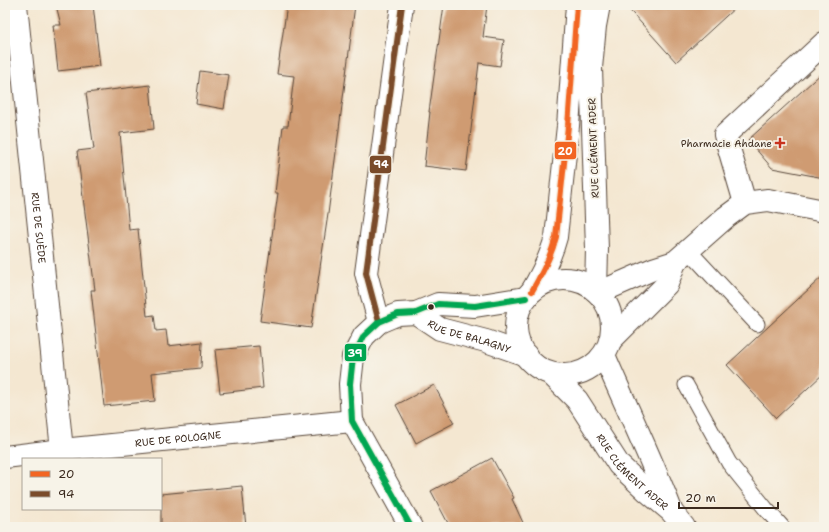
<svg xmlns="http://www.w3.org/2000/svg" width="829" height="532" viewBox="0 0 829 532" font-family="'Shantell Sans',sans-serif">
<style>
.building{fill:#cf9b72}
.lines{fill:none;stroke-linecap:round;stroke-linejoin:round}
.service-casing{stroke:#574639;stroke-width:17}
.pedestrian-casing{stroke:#574639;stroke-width:24}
.minor-casing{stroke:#574639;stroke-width:24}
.tertiary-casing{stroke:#574639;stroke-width:24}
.service{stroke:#fff;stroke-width:15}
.pedestrian{stroke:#fff;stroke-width:22}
.minor{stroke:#fff;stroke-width:22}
.tertiary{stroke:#fff;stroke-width:22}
.bus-1-casing{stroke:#f7f3e8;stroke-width:9}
.bus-2-casing{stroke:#f7f3e8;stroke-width:9}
.bus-3-casing{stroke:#f7f3e8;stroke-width:9}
.bus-1{stroke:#f26522;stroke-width:6}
.bus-2{stroke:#7a4b2a;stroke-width:6}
.bus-3{stroke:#00a651;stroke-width:6}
.poi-dot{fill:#c8321e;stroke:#f7f3e8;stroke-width:1.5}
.bus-dot{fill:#3b2a1e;stroke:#f7f3e8;stroke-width:1.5}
.labels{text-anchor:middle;stroke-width:4;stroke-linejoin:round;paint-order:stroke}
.poi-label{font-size:10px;fill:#3b2a1e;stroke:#f7f3e8;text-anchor:end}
.street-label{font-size:10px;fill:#3b2a1e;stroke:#f7f3e8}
.line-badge{stroke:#f7f3e8;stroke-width:1.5}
.badge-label{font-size:11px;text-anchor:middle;font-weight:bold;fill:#fff}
</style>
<rect width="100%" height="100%" fill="#f7f3e8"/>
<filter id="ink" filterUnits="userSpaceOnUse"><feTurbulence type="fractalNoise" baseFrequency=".025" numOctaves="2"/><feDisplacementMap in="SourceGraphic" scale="8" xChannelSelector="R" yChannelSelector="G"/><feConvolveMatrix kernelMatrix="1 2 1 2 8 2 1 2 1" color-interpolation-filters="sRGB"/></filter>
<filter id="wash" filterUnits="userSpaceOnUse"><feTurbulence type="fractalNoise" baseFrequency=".012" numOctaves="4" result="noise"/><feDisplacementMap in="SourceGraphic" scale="16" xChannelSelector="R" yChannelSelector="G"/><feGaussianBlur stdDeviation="0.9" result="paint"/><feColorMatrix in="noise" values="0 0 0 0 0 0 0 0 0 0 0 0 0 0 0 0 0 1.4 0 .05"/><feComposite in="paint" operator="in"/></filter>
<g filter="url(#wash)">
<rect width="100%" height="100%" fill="#f4e7d1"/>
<g id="blocks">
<!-- building -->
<path class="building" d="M56,5h37l7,61 -42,5 -5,-46h8z
M287,5h68l-27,209 -17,114 -51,-7 18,-128h-3l8,-67h5l6,-50 -17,-2z
M444,5h43l-4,32 21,3 -4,26 -21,-3 -13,108 -42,-5 6,-54h-1z
M625,5h113l-62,57z
M200,71l29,4 -5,34 -28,-5z
M824,71v107l-52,-10 -24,-28z
M150,85l4,44 -34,4 9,97 9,-1 9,87 7,-1 2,16 10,-1 2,16 34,-4 -1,26 -49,5 3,28 -51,5 -13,-116h4l-18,-139 17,-2 -8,-56z
M824,275v98l-48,45 -49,-53z
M259,346l4,42 -43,5 -5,-43z
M434,385l20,38 -38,20 -20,-38z
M492,458l22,40 -2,1 13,28h-75l-19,-36z
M242,486l4,41h-85v-33z"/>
</g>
</g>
<g filter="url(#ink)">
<use href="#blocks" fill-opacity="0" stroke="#574639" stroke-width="1"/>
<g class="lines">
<!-- service casing -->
<g class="service-casing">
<path id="service" d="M689,251l68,73
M686,385l43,78 37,46 16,18"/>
</g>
<!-- pedestrian casing -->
<g class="pedestrian-casing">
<path id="pedestrian" d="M745,203l-20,-68 99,-92"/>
</g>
<!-- minor casing -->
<g class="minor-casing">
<g id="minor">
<path id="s1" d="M16,5l46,445"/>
<path d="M598,293l55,-24 22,-7 51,-45 19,-14 23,-3 56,11"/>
<path id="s2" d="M416,313l24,16 46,12 40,14"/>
<path d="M379,322l-13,-49 36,-268"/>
<path d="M611,340l56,-56 8,-22"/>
<path id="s3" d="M5,457l57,-7 290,-29"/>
<path d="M411,527l-59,-106 -2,-37 3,-27 11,-21 15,-14 19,-8 18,-1 22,-9 37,2 51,-8"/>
</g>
</g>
<!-- tertiary casing -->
<g class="tertiary-casing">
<g id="tertiary">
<circle cx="564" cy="327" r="48"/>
<path d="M532,291c10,-17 19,-35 24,-54l12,-111 9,-121"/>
<path d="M596,291l1,-42 -6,-181 4,-42 4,-21"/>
<path d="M604,355c22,52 47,102 67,155"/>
<path id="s4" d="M551,374l26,26 42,65 27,25 25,21 13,16"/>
</g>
</g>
<!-- service -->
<use href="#service" class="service"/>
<!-- pedestrian -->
<use href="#pedestrian" class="pedestrian"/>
<!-- minor -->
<use href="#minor" class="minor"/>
<!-- tertiary -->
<use href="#tertiary" class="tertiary"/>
<!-- bus-1 casing -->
<g class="bus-1-casing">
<path id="bus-1" d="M532,291c10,-17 19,-35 24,-54l12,-111 9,-121"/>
</g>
<!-- bus-2 casing -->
<g class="bus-2-casing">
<path id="bus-2" d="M379,322l-13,-49 36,-268"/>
</g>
<!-- bus-3 casing -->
<g class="bus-3-casing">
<path id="bus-3" d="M411,527l-59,-106 -2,-37 3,-27 11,-21 15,-14 19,-8 18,-1 22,-9 37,2 51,-8"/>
</g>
<!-- bus-1 -->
<use href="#bus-1" class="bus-1"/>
<!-- bus-2 -->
<use href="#bus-2" class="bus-2"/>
<!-- bus-3 -->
<use href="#bus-3" class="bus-3"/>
</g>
</g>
<!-- markers -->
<path class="poi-dot" d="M778 137h4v4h4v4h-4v4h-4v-4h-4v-4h4z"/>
<circle class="bus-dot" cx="431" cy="307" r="3.5"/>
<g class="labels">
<!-- poi labels -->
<g class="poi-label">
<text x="772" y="147">Pharmacie Ahdane</text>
</g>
<!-- street labels -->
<g class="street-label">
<text transform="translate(593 148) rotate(-92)" y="4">RUE CLÉMENT ADER</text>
<text dy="4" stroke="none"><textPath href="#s1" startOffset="224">RUE DE SUÈDE</textPath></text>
<text dy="4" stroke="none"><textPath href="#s2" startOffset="59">RUE DE BALAGNY</textPath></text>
<text dy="4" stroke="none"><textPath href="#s3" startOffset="174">RUE DE POLOGNE</textPath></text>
<text dy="4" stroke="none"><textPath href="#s4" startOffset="128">RUE CLÉMENT ADER</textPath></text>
</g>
</g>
<g class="line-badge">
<rect x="554" y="141" width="23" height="19" rx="4" fill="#f26522"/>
<rect x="369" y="155" width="23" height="19" rx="4" fill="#7a4b2a"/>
<rect x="344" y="343" width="23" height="19" rx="4" fill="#00a651"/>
</g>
<g class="badge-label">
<text x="565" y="155">20</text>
<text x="381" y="168">94</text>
<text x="355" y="357">39</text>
</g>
<!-- margin -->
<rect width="829" height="532" fill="none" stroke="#f7f3e8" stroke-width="20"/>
<!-- legend -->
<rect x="22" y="458" width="140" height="52" fill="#f7f3e8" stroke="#aca397"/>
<rect x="30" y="471" width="20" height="6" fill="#f26522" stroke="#aca397"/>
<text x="58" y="478" font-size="12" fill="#3b2a1e">20</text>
<rect x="30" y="491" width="20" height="6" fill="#7a4b2a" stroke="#aca397"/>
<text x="58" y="498" font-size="12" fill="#3b2a1e">94</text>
<!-- scale -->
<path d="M679 502v6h99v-6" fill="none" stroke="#3b2a1e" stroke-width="2"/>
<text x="685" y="502" font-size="12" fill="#3b2a1e" stroke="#f7f3e8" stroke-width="3" paint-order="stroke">20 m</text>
</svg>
